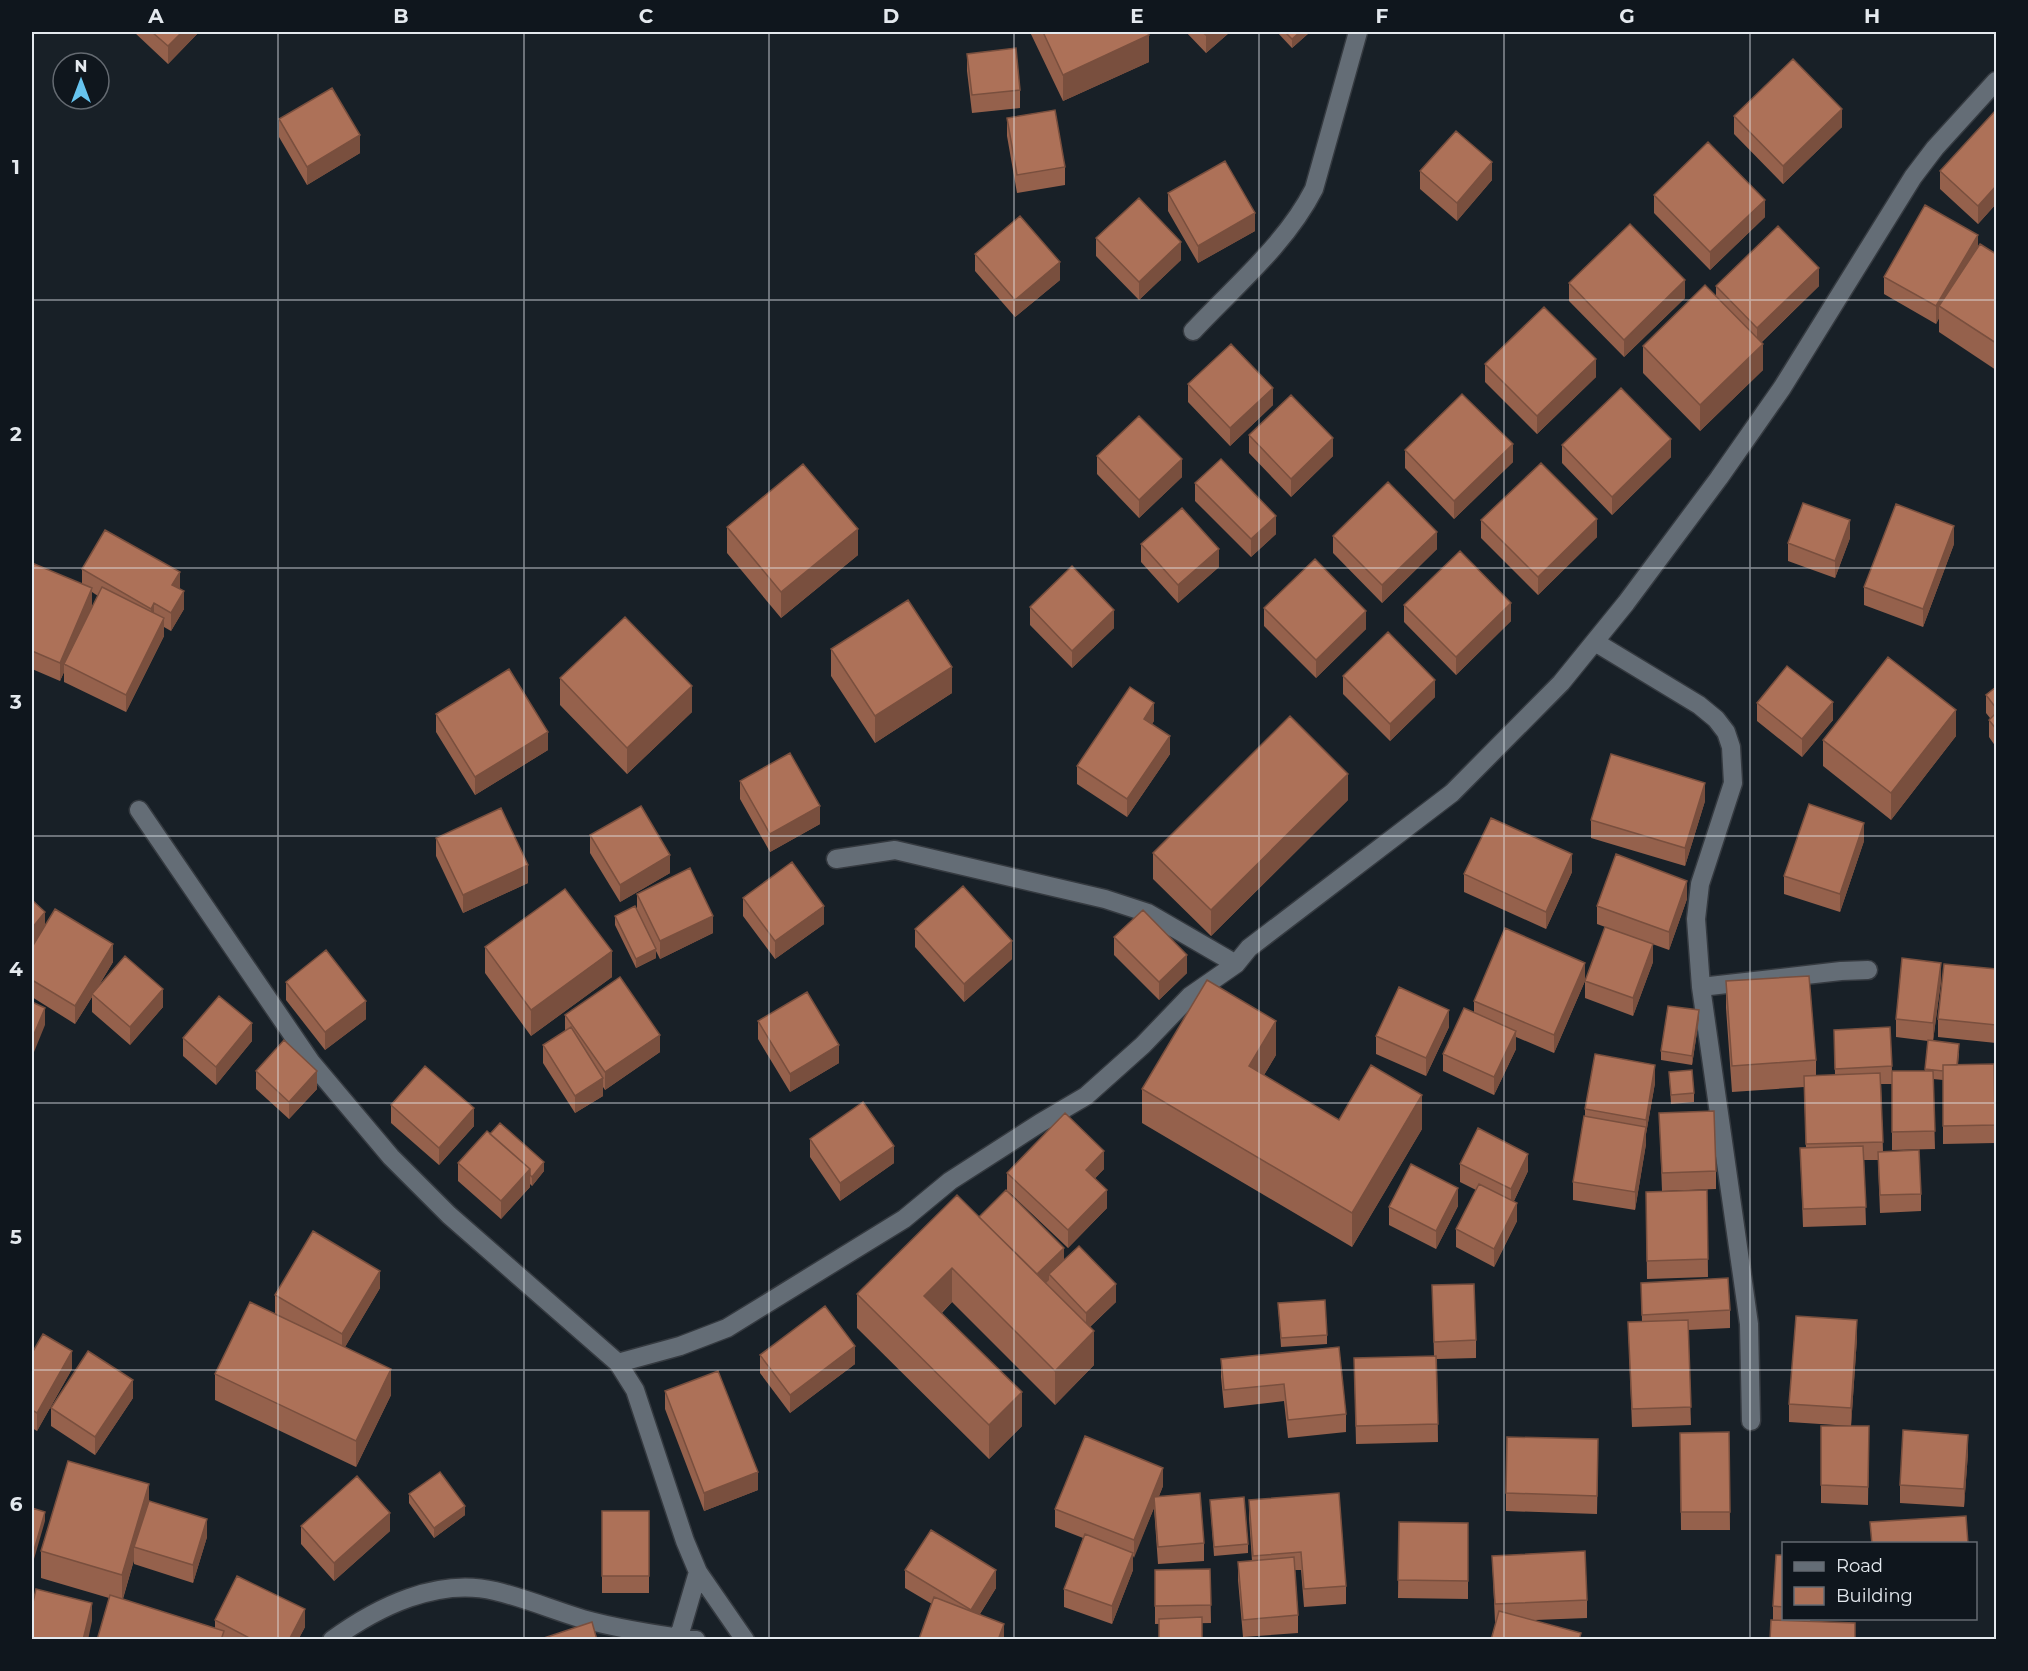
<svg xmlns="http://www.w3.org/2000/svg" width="2028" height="1671" viewBox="0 0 2028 1671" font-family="Montserrat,sans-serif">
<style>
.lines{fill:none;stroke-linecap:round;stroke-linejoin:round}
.street-casing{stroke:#353a40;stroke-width:21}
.street{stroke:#646d76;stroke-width:18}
.wall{fill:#95614c;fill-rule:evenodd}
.shaded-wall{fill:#794f3e}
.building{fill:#ad7158;stroke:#794f3e;stroke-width:1.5}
.grid{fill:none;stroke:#e4e9ee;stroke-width:1.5;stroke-opacity:0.55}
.neatline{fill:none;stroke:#e4e9ee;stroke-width:2}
.grid-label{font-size:20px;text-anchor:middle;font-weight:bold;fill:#e4e9ee}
</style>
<rect width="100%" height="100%" fill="#182027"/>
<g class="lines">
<!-- street casing -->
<g class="street-casing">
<path id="street" d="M1193,331c42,-45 93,-87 121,-142l44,-157
M1595,642l104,63 17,14 10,13 5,15 2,36 -33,101 -4,35 5,68 48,337 2,97
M139,810l172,252 80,95 58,58 169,148 17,27 50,151 13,31 47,68
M836,859l59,-9 210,49 43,14 88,51
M1701,987l140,-16 27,-1
M618,1363l62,-17 47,-18 177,-109 46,-38 90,-58 46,-27 57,-51 47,-49 46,-32 13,-16 203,-155 109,-110 65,-80 93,-125 63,-90 131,-211 22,-29 61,-67
M332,1640c45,-33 106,-63 163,-49 30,7 58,19 88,28 36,10 75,16 113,21
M678,1640l20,-68"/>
</g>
<!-- street -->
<use href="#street" class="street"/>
</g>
<!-- wall -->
<path class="wall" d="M134,32h65l-31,32z
M1030,32h117l2,30 -86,39z
M1186,32h44l-24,21z
M1277,32h33l-18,16z
M967,54l53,36v18l-48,5 -5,-42z
M1996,113v91l-18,20 -38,-35v-18z
M1734,116l108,11 -59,57 -49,-50z
M1007,118l58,49v18l-48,8 -10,-57z
M279,119l81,34 -53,32 -28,-48z
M1420,171l72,9 -35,41 -37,-32z
M1168,193l87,38 -57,32 -30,-52z
M1654,195l111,22 -55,53 -56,-57z
M1096,238l85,22 -42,40 -43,-44z
M1978,248l18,6v116l-57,-38v-14l-3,6 -52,-30v-17z
M975,254l85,26 -45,37 -40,-46z
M1569,283l116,15 -61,59 -55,-56z
M1716,286h103l-57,56 1,28 -63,61 -57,-58v-27l73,-49z
M1485,364l111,13 -59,57 -52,-52z
M1188,384l85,21 -43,41 -42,-44z
M1249,435l84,21 -42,41 -42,-44z
M1562,445l109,12 -59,58 -50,-52z
M1405,450l108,12 -59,57 -49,-51z
M1097,456l85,21 -43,41 -42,-44z
M1195,483l81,51 -25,23 -56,-56z
M1481,520l116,17 -59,58 -57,-57z
M727,527l131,28 -77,63 -54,-65z
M1333,536l104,13 -55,54 -49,-50z
M1850,538l-15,40 -47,-17v-18z
M1141,544l78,23 -41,36 -37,-41z
M1954,544l-31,83 -59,-22v-18z
M32,563l50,21v-15l98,20 4,20 -13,22 -7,-4v9l-38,76 -62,-30v-10l-4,9 -28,-12zM92,592l6,4 -12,23 6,-13z
M1404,605l107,16 -55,54 -52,-53z
M1030,607l84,21 -42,40 -42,-43z
M1264,608l102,21 -50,49 -52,-52z
M831,649l121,44 -77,50 -44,-67z
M1343,676l92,21 -45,44 -47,-47z
M560,678l132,34 -65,62 -67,-69z
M1996,687v60l-7,-10v-17l1,-2 -4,-5v-18z
M1757,703l76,17 -31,37 -45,-36z
M436,714l112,36 -73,45 -39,-63z
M1154,721l-2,3 18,30 -43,63 -50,-33v-18z
M1956,736l-65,84 -68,-54v-26z
M740,781l80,43 -50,28 -30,-53z
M1348,800l-137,136 -58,-57v-26z
M1705,801l-20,65 -94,-28v-18z
M590,835l80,38 -50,29 -30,-49z
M436,838l92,45 -65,30 -27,-57z
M1864,841l-24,71 -56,-18v-18z
M1572,872l-26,57 -82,-37v-18z
M637,894l76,39 -53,26 -4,-8v7l-20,10 -21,-43v-9l22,-6z
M743,898l81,26 -49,35 -32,-43z
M1687,899l-18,51 -72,-26v-18z
M45,925l68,37 -15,25 65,20 -33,38 -38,-33v-15l-17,27 -43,-27v-50z
M915,929l97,30 -48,43 -49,-55z
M1114,937l73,36 -28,27 -45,-45z
M485,947l127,30 -81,59 -46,-63z
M1653,962l-20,54 -48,-18v-17l-31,72 -38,-16v12l-22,46 -51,-24v-17l31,-42v-11l111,-20z
M1996,969v74l-58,-6v-18z
M1726,981l90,79v16l19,-1 -1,-45 56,-3 2,44h33l3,-30 -32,-4v-18l45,-38 -8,60 26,12 -1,12 36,-1 1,79 -52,1v-64l-10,-1 2,70 -43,1v-66h-11l2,68 38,42v17l-41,2 -2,-53h-14l2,65 -63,2 -3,-79h6l-2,-61 -72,5 -6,-84z
M286,982l80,37 -41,31 -39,-50z
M565,1015l95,37 -55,38 -2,-3v9l-28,17 -32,-50v-18l22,-14z
M1699,1019l-7,46 -31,-5v-9z
M758,1021l81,42 -49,29 -32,-53z
M1449,1027l-23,49 -50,-22v-18z
M183,1038l69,3 -36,44 -33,-29z
M1276,1055l-12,20 75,45 83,9 -70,118 -210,-124v-34z
M256,1071l61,18 -28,30 -33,-30z
M1669,1072l25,21v9l-23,2z
M1655,1083l-9,51v10l-11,66 -62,-10v-18l12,-66v-7z
M391,1105l83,21 -35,39 -48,-42z
M1659,1113l57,58v18l-54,2z
M810,1139l84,24 -54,38 -30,-44z
M458,1163l86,8 -12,15 -2,-2v3l-29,32 -43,-38z
M1460,1164l68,7 -14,30 3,20 -23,46 -38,-20v-18l20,-39 -16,-8z
M1104,1169l-9,9 12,30 -39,40 -59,-56 55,68 52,42 -26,25 4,38 -39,40 -103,-103 -10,11 80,113 -33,33 -132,-131v-34l122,-77 28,-27v-17z
M1707,1190l1,87 -61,2 -1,-87z
M1458,1206l-22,43 -47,-24v-18z
M1641,1283l89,27v18l-42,2 3,95 -59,2 -4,-105h14z
M1432,1285l44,55v18l-39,1 1,83 -82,2 -2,-86 80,-2z
M380,1288l-35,59 46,48 -35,72 -141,-67v-26l60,-61v-18z
M1278,1303l49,32v9l-46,3z
M1857,1338l-6,88 -62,-4v-18z
M1339,1347l7,67v18l-58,6 -4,-37 -60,7 -3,-31v-18z
M32,1353l40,16 -35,62 -5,-3z
M760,1355l95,9 -65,49 -30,-40z
M665,1391l93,99 -54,21 -39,-102z
M133,1398l-38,57 -44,-29v-18z
M1821,1426h48l-1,79 -47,-2z
M1729,1432l1,98h-49l-1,-97z
M1968,1453l-4,54 -64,-4v-18z
M1598,1457l-1,57 -91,-3v-18z
M1163,1486l-4,10 45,47v18l-46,3 -4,-56 -21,50v12l-21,54 -48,-17v-18l19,-51 -28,-11v-18z
M409,1494l56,21 -31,23 -25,-35z
M1210,1500l38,44v9l-34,3z
M1249,1500l97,86v18l-42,3 -3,-37h-6l3,45v18l-55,4 -5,-57v-18l14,-1 -3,-43z
M149,1501l58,36 -14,46 -59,-19v-4l-11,39 92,29v-8l90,7 -7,13h-201l12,-42 -68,-20v-27z
M602,1511h47v82h-47z
M1399,1522l69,1v76l-70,-1z
M301,1526l89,5 -56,50 -33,-37z
M1784,1555v63h26v3l45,19 -82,-20v-14z
M1492,1556l95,44v18l-52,2 46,20 -86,-18z
M1210,1569l1,54 -56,1v-54z
M905,1570l91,18 -16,26 24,26 -72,-36 -27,-16z"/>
<!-- shaded-wall -->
<path class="shaded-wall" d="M182,32h17l-31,32v-18z
M1210,32h20l-24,21v-18z
M1300,32h10l-18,16v-9z
M1149,35v27l-86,39v-26z
M1842,109v18l-59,57v-18z
M360,135v18l-53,32v-18z
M1492,162v18l-35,41v-18z
M1996,186v18l-18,20v-18z
M1765,200v17l-55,53v-18z
M1255,213v18l-57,32v-17z
M1978,235v18l-39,53v12l-3,6v-18z
M1181,242v18l-42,40v-18z
M1060,262v18l-45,37v-17z
M1819,268v18l-62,60v-18z
M1685,280v18l-61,59v-17z
M1763,344v26l-63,61v-26z
M1596,359v18l-59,57v-18z
M1273,388v17l-43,41v-18z
M1333,438v18l-42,41v-18z
M1671,439v18l-59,58v-18z
M1513,444v18l-59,57v-18z
M1182,459v18l-43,41v-18z
M1276,516v18l-25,23v-18z
M1597,519v18l-59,58v-18z
M1850,520v18l-15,40v-17z
M1954,526v18l-31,83v-18z
M858,529v26l-77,63v-26z
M1437,532v17l-55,54v-18z
M1219,549v18l-41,36v-18z
M180,572v18l-8,-5z
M92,588v18l-26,60 -2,-2v8l-4,9v-18z
M184,591v18l-13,22v-18z
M154,603v18l-3,5v-17z
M1511,603v18l-55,54v-18z
M1114,610v18l-42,40v-17z
M1366,611v18l-50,49v-18z
M164,618v18l-38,76v-17z
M952,667v26l-77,50v-27z
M1435,680v17l-45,44v-17z
M692,686v26l-65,62v-26z
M1833,702v18l-31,37v-18z
M1154,703v18l-10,16v-18z
M1956,710v26l-65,84v-27z
M548,732v18l-73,45v-18z
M1170,736v18l-43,63v-18z
M1348,774v26l-137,136v-26z
M1705,783v18l-20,65v-18z
M820,806v18l-50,28v-18z
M1864,823v18l-24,71v-18z
M1572,854v18l-26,57v-17z
M670,855v18l-50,29v-17z
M528,865v18l-65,30v-18z
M1687,881v18l-18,51v-18z
M824,906v18l-49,35v-18z
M45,912v18l-13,16v-18z
M713,916v17l-53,26v-18z
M1012,941v18l-48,43v-18z
M113,944v18l-20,33 -1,-1v3l-17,27v-18z
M1653,944v18l-20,54v-18z
M656,949v9l-20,10v-9z
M612,951v26l-81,59v-26z
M1187,955v18l-28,27v-18z
M1585,963v18l-31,72v-18z
M1941,963v18l-8,60v-18z
M163,989v18l-33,38v-18z
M366,1001v18l-41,31v-18z
M45,1008v17l-13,32v-18z
M1449,1010v17l-23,49v-18z
M1699,1010v9l-7,46v-9z
M1276,1021v34l-27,45v-34z
M252,1023v18l-36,44v-18z
M1516,1031v18l-22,46v-18z
M660,1035v17l-55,38v-18z
M839,1045v18l-49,29v-18z
M1655,1065v18l-9,51v10l-11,66v-18l11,-61v-11z
M317,1071v18l-28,30v-17z
M603,1078v18l-28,17v-17z
M1422,1095v34l-70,118v-34z
M474,1108v18l-35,39v-17z
M894,1146v17l-54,38v-18z
M1104,1151v18l-18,19v-18z
M1528,1154v17l-17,36v-18z
M544,1162v9l-12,15v-9z
M530,1169v18l-29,32v-18z
M1458,1188v18l-22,43v-18z
M1107,1190v18l-39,40v-18z
M1517,1203v18l-23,46v-18z
M1064,1248v18l-15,8v6l-17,17v-18z
M952,1268v34l-28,28v-34z
M380,1271v17l-38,64v-18z
M1116,1284v18l-30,28v-17z
M1857,1320v18l-6,88v-18z
M1094,1331v34l-39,40v-34z
M855,1346v18l-65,49v-18z
M72,1351v18l-35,62v-18z
M391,1369v26l-35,72v-26z
M133,1380v18l-38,57v-18z
M1022,1392v34l-33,33v-34z
M1968,1435v18l-4,54v-18z
M1163,1468v18l-8,20 -1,-9v11l-20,50v-18z
M758,1472v18l-54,21v-18z
M149,1484v27l-15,36v13l-12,41v-26z
M465,1506v9l-31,23v-10z
M45,1512v9l-13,45v-9z
M390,1513v18l-56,50v-18z
M207,1519v18l-14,46v-18z
M1133,1553v17l-21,54v-18z
M996,1570v18l-25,40v-18z
M92,1603v18l-4,19h-5z
M305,1609v18l-7,13h-9z
M1004,1624v16h-6z"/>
<!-- building -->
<path class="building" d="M152,32h30l-14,14z
M1043,32h104l2,3 -86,40z
M1202,32h8l-4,3z
M1285,32h15l-8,7z
M1016,48l4,42 -48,5 -5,-41z
M1793,59l49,50 -59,57 -49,-50z
M332,88l28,47 -53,32 -28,-48z
M1055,110l10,57 -48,8 -10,-57z
M1995,111l1,2v73l-18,20 -38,-35z
M1456,131l36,31 -35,41 -37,-32z
M1708,142l57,58 -55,52 -56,-57z
M1225,161l30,52 -57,33 -30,-53z
M1139,198l42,44 -42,40 -43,-44z
M1925,205l53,30 -42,71 -52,-29z
M1020,216l40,46 -45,38 -40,-46z
M1630,224l55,56 -61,60 -55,-57z
M1778,226l41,42 -62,60 -41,-42z
M1980,244l16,10v89l-57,-37z
M1705,285l58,59 -63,61 -57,-59z
M1544,307l52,52 -59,57 -52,-52z
M1231,344l42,44 -43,40 -42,-44z
M1621,388l50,51 -59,58 -50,-52z
M1462,394l51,50 -59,57 -49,-51z
M1291,395l42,43 -42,41 -42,-44z
M1139,416l43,43 -43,41 -42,-44z
M1221,459l55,57 -25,23 -56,-56z
M1541,463l56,56 -59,58 -57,-57z
M803,464l55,65 -77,63 -54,-65z
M1388,482l49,50 -55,53 -49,-49z
M1803,503l47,17 -15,41 -47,-18z
M1896,504l58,22 -31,83 -59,-22z
M1182,508l37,41 -41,36 -37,-41z
M105,530l75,42 -8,13 12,6 -13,22 -17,-10 -3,6 -69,-40z
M1460,551l51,52 -55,54 -52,-52z
M1315,559l51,52 -50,49 -52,-52z
M32,563l60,25 -32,75 -28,-12z
M1072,566l42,44 -42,41 -42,-44z
M102,587l62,31 -38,77 -62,-31z
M908,600l44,67 -77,49 -44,-67z
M625,617l67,69 -65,62 -67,-70z
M1388,632l47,48 -45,44 -47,-48z
M1888,657l68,53 -65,83 -68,-53z
M1787,666l46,36 -31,37 -45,-36z
M509,669l39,63 -73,45 -39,-63z
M1130,687l24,16 -10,16 26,17 -43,63 -50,-33z
M1996,687v21l-10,-13z
M1996,713v16l-7,-9z
M1290,716l58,58 -137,136 -58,-57z
M790,753l30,53 -50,28 -30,-53z
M1611,754l94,29 -20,65 -94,-28z
M1809,804l55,19 -24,71 -56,-18z
M641,806l29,49 -50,30 -30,-50z
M501,808l27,57 -65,30 -27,-57z
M1491,818l81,36 -26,58 -82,-38z
M1616,854l71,27 -18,51 -72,-26z
M792,862l32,44 -49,35 -32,-43z
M690,868l23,48 -53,25 -23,-47z
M963,886l49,55 -48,43 -49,-55z
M565,889l47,62 -81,59 -46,-63z
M32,900l13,12 -13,16z
M635,906l21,43 -20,10 -21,-43z
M55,909l58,35 -38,62 -43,-26v-33z
M1143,910l44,45 -28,27 -45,-45z
M1605,927l48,17 -20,54 -48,-17z
M1505,928l80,35 -31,72 -80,-34z
M326,950l40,51 -41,31 -39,-50z
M125,956l38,33 -33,38 -38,-33z
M1902,958l39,5 -8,60 -37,-4z
M1944,964l52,5v56l-58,-6z
M1809,976l7,84 -84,6 -6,-85z
M620,977l40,58 -55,37 -40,-57z
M1207,980l69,41 -27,45 90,54 32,-55 51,30 -70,118 -210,-124z
M1399,987l50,23 -23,48 -50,-22z
M807,992l32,53 -49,29 -32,-53z
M219,996l33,27 -36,44 -33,-29z
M32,1002l13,6 -13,31z
M1668,1006l31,4 -7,46 -31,-5z
M1464,1008l52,23 -22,46 -51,-23z
M571,1027l32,51 -28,18 -32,-51z
M1890,1027l2,39 -57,3 -1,-39z
M284,1040l33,31 -28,31 -33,-31z
M1928,1040l31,4 -2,21h-14v6l-18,-2z
M1595,1054l60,11 -9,55 -61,-11z
M1994,1064l1,61 -52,1v-61z
M425,1066l49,42 -35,40 -48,-43z
M1692,1070l2,23 -23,2 -2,-23z
M1892,1071h41l2,60 -43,1z
M1880,1073l3,69 -77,2 -2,-68z
M863,1102l31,44 -54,37 -30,-44z
M1714,1111l2,60 -54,2 -3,-60z
M1065,1113l39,38 -18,19 21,20 -39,40 -61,-57z
M1584,1116l62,11 -11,65 -62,-10z
M500,1123l44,39 -12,15 -2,-2v-6l-40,-35z
M1478,1128l50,26 -17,35 -51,-25z
M487,1131l43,38 -29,32 -43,-38z
M1863,1146l3,61 -63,2 -3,-61z
M1919,1150l2,44 -41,1 -2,-43z
M1411,1164l47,24 -22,43 -47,-24z
M1479,1184l38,19 -23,46 -38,-20z
M1006,1190l58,58 -27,26 -58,-57z
M1707,1190l1,69 -61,2 -1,-69z
M957,1195l137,136 -39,40 -103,-103 -28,28 98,96 -33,33 -132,-131z
M313,1231l67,40 -38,63 -67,-39z
M1079,1246l37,38 -30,29 -37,-39z
M1728,1278l2,32 -88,5 -1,-32z
M1474,1284l2,56 -42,2 -2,-57z
M1325,1300l2,35 -46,3 -3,-35z
M250,1302l141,67 -35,72 -141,-67z
M825,1306l30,40 -65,49 -30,-40z
M1796,1316l61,4 -6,88 -62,-4z
M1688,1320l3,87 -59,2 -4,-87z
M43,1334l29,17 -35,62 -5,-3v-57z
M1339,1347l7,67 -58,6 -4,-36 -60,6 -3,-31z
M88,1351l45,29 -38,57 -44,-29z
M1436,1356l2,68 -82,2 -2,-68z
M718,1371l40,101 -54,21 -39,-102z
M1821,1426h48l-1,61 -47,-2z
M1903,1430l65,5 -4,54 -64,-4z
M1729,1432l1,80h-49l-1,-79z
M1085,1436l78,32 -29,72 -79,-31z
M1507,1437l91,2 -1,57 -91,-3z
M68,1461l81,23 -27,91 -81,-24z
M440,1472l25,34 -31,22 -25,-34z
M357,1476l33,37 -56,50 -33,-37z
M1200,1493l4,50 -46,4 -4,-50z
M1339,1493l7,93 -42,3 -3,-37 -48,4 -4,-56z
M1244,1497l4,47 -34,3 -4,-47z
M149,1501l58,18 -14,46 -59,-18z
M32,1508l13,4 -13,45z
M602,1511h47v65h-47z
M1966,1516l2,28h-96l-2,-22z
M1399,1522l69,1v58l-70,-1z
M931,1530l65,40 -25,40 -66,-40z
M1085,1534l48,19 -21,53 -48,-17z
M1585,1551l2,49 -92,4 -3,-48z
M1776,1555h8v52l-11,-1z
M1294,1557l4,58 -55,5 -5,-58z
M1210,1569l1,36 -56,1v-36z
M237,1576l68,33 -16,31h-36l-38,-20z
M36,1589l56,14 -9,37h-51v-33z
M110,1595l114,36 -3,9h-124z
M934,1597l70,27 -6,16 -79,-1z
M1499,1611l82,22 -2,7h-88z
M1202,1617v23h-43v-21z
M1771,1620l84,3v17h-85z
M592,1622l5,18h-59z"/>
<!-- grid -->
<path class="grid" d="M278,32v1608M524,32v1608M769,32v1608M1014,32v1608M1259,32v1608M1504,32v1608M1750,32v1608M32,300h1964M32,568h1964M32,836h1964M32,1103h1964M32,1370h1964"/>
<!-- border -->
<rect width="2028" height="1671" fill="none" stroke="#0f161d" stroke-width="66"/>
<!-- legend -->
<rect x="1782" y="1542" width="195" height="78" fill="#0f161d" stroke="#646a71" stroke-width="1.5"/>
<rect x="1794" y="1562" width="30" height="9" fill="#646d76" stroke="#646a71" stroke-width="1.5"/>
<text x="1836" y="1572" font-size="18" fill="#e4e9ee">Road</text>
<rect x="1794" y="1587" width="30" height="18" fill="#ad7158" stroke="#646a71" stroke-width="1.5"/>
<text x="1836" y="1602" font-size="18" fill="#e4e9ee">Building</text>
<!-- north arrow -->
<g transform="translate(81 81)"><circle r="28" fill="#0f161d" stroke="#646a71" stroke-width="1.5"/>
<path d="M0-4.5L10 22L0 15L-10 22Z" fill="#66c4ef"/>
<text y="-9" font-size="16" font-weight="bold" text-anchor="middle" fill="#e4e9ee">N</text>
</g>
<rect x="33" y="33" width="1962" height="1605" class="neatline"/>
<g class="grid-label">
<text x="156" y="23">A</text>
<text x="401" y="23">B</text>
<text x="646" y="23">C</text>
<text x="891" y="23">D</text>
<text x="1137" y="23">E</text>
<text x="1382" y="23">F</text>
<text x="1627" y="23">G</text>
<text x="1872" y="23">H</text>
<text x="16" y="174">1</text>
<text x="16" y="441">2</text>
<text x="16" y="709">3</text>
<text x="16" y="976">4</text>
<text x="16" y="1244">5</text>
<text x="16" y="1511">6</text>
</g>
</svg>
